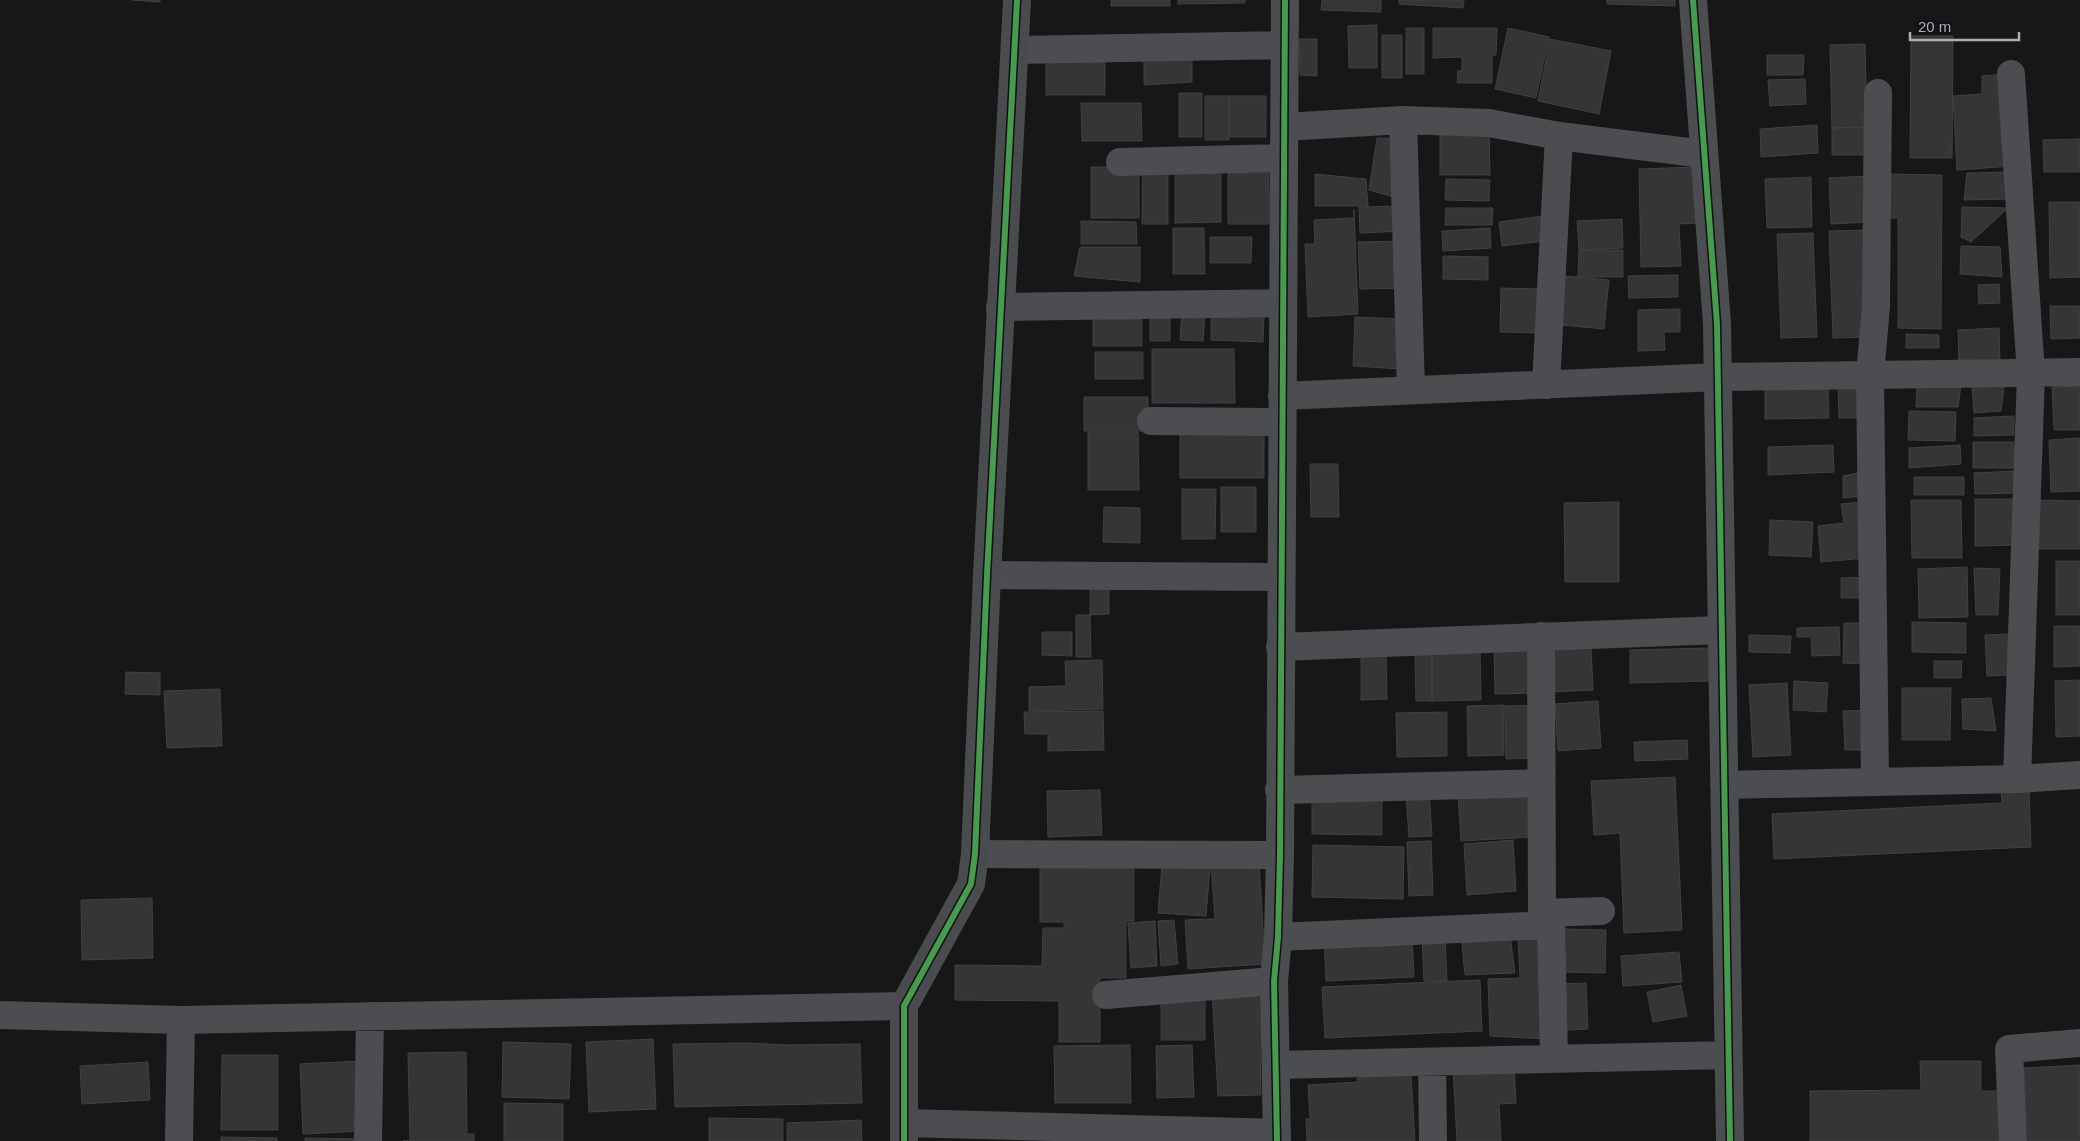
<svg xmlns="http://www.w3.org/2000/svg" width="2080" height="1141" viewBox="0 0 2080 1141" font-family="Arial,sans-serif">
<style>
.building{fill:#353536;stroke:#3f4143}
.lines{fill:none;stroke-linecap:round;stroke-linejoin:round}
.street{stroke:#4b4d50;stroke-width:28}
.secondary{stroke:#494b4e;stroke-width:28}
.cycleway-casing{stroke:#111113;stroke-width:9}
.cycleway{stroke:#469c4c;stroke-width:6}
</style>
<rect width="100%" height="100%" fill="#171717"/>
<!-- building -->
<path class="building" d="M132,0h28v2z
M1111,0h59v6h-59z
M1178,0h67v3l-67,1z
M1322,0h59v12l-60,-2z
M1399,0h65l-1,8 -64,-4z
M1607,0h68v6l-68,-2z
M1377,25v43h-28l-1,-42z
M1406,28h18v46h-18z
M1433,28h64l-1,27h-4v28h-35l1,-12h4v-14l-29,1z
M1508,28l41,9 -13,61 -41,-9z
M1382,35h20v43h-20z
M1911,36h42l-1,122h-42z
M1299,39h18v37l-17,-1z
M1550,39l61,12 -12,63 -61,-13z
M1865,44l2,83 -35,1 -2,-83z
M1767,55h37l-1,20h-36z
M1192,57v25l-48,3v-25z
M1046,61h59v34h-59z
M2008,74l5,92 -56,4 -4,-74 29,-2v-18z
M1805,79l1,25 -36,2 -2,-26z
M1179,93h23v44h-23z
M1205,96h24v44h-24z
M1229,96h37v41h-37z
M1081,103h60l1,38h-60z
M1817,125l1,28 -57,4 -1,-28z
M1867,127v28h-35v-27z
M1440,130h49l1,45h-50z
M1377,138l23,1 -3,59 -28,-8z
M2080,139v33h-36l-1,-32z
M1175,166h46v56l-46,1z
M1091,167h48v51h-48z
M1143,167l25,1v56h-26z
M1697,167l1,56 -19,1 2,42 -40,1 -2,-98z
M2008,172l3,27 -47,1 3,-27z
M1228,173h41v51h-41z
M1315,174l51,5 2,27h-53z
M1887,174l55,1 -1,154 -43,-1v-110h-10z
M1867,176l3,46 -39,2 -2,-46z
M1811,177l1,50 -45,1 -2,-49z
M1446,179l44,1 -1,21 -44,-1z
M2049,202h31v75l-30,1z
M1402,206l1,25 -43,2 -1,-26z
M1962,207l46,1 -37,34 -10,-5z
M1446,208h47l-1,17h-47z
M1354,209l4,105 -50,3 -3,-73h10l-1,-24 40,-2z
M1543,216l2,25 -43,5 -3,-24z
M1622,219l1,29 -44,2 -2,-29z
M1081,221l55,1 1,22h-56z
M1173,228h31l1,46h-32z
M1490,228l1,20 -48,3 -1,-20z
M1867,230l3,107 -37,1 -4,-107z
M1813,233l4,104 -36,1 -4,-104z
M1210,237h42l-1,26h-41z
M1405,241l1,47 -46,1 -2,-47z
M1961,246l39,1 2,30 -42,-3z
M1080,247h60v35l-66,-6z
M1579,250h44v27h-45z
M1443,256l45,1v23l-45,-1z
M1678,275v22l-49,1 -1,-22z
M1565,276l44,4 -5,49 -43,-4z
M1999,284l1,19 -21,1 -1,-19z
M1501,288l42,1v44l-43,-1z
M2050,306h30v32l-29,1z
M1680,309v23h-16l1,18 -27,1v-41z
M1182,311l23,2 -2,28 -23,-1z
M1211,314l53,2 -1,26 -52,-2z
M1150,315l20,1v25h-20z
M1355,317l50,2 -4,50 -48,-3z
M1093,319h49v27h-49z
M1999,328l1,34 -41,2 -1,-34z
M1906,334l33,1v13h-33z
M1152,349h82l1,54h-83z
M1095,352h48v27h-48z
M1917,383l44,2 -3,22h-42z
M1828,385l1,33 -64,1v-33z
M1838,385l24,3 -3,30h-20z
M1972,385l32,2 -3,24 -27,2z
M2080,386v44h-26l-2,-43z
M1084,397h64v34h-64z
M1909,411l47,1 -1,29 -47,-1z
M2014,416v19l-40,1v-18z
M1180,425h84v53h-84z
M1088,432h50l1,58h-51z
M2080,438v53l-29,1 -2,-52z
M1973,442h41v26h-41z
M1833,445l1,27 -66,3v-28z
M1960,445l1,19 -52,4v-20z
M1310,464h28l1,53h-28z
M2015,471l1,22 -41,1 -1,-21z
M1858,473l3,23 -18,2v-22z
M1914,477h50v18h-50z
M1221,487h35v45h-35z
M1182,489h34l-1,50h-33z
M1975,499h44v46l-44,1z
M1911,500h50l1,58h-50z
M2036,500l44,1v48h-44z
M1619,502v80h-54l-1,-79z
M1862,502l4,56 -45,4 -3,-36 26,-3 -3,-19z
M1104,507l36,1v35l-37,-1z
M1770,520l43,2 -2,35 -42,-2z
M2056,561h24v54h-24z
M1967,567l1,50 -49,1 -1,-49z
M1974,568l26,1 -2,46h-22z
M1870,577v21h-29v-20z
M1090,589h19v25l-19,1z
M1076,615h14l1,42h-15z
M1912,622l54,1v30l-54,-1z
M1844,623h25v41l-26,-1z
M2054,626h26v40l-26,1z
M1839,627l1,28 -28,1 -1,-19h-14v-9z
M1042,632h30v24l-30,-1z
M2009,634l2,41 -24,1 -2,-41z
M1749,635l42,1 -1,17 -41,-1z
M1540,642l1,51 -46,1 -1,-51z
M1591,647l2,43 -41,2 -2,-43z
M1432,648h48l1,52 -49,1z
M1708,648l1,33 -79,2v-33z
M1361,653h25l1,46 -26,1z
M1415,654h17v47h-16z
M1102,660l1,49 -74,2v-24l37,-1 -1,-25z
M1934,661h28l-1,17h-27z
M126,672l34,1v22l-35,-1z
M2080,680v56l-24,1 -1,-56z
M1794,681l34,2 -2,29 -33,-2z
M1787,683l4,72 -38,2 -4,-72z
M1902,688h49l-1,52h-48z
M220,689l2,57 -55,2 -3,-57z
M1991,698l5,33 -33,-2 -1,-30z
M1598,701l3,47 -43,3 -3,-47z
M1504,705v50l-36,1 -1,-50z
M1538,705l1,53 -33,1 -1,-53z
M1868,710l1,40h-24l-2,-39z
M1103,711l1,39 -56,1v-17h-23l-1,-22z
M1447,712v44l-50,1 -1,-44z
M1687,740l1,19 -53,2 -1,-19z
M1675,777l7,153 -58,3 -4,-100 -26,2 -3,-54z
M1532,788l3,49 -74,4 -3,-47z
M1100,790l2,45 -54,2 -1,-46z
M2029,790l2,57 -257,12 -2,-45 230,-11 -1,-12z
M1429,792l3,44 -23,1 -3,-43z
M1312,796h70v39l-70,-1z
M1513,840l3,51 -49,4 -3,-51z
M1431,841l2,54 -24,1 -2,-54z
M1313,845l91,2 -1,52 -91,-2z
M1259,860l6,104 -77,5 -3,-49 30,-1 -4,-56z
M1040,861h94v60h-8v57h-26v64h-41v-41l-104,-1v-35l87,1 1,-38h21v-6h-24z
M1162,864l48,3 -4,49 -48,-3z
M152,898l1,60 -71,2 -1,-60z
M1174,920l4,44 -17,2 -3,-45z
M1155,921l2,45 -26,2 -3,-45z
M1562,929l44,1 -1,43 -44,-1z
M1445,934l2,47h-23l-2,-46z
M1461,934l49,1 5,38 -50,2z
M1543,934l3,105 -56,-3 -2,-57 32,-1 -2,-41z
M1412,937l2,40 -88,4 -2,-42z
M1679,952l3,30 -59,4 -2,-30z
M1480,980l2,51 -157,7 -3,-51z
M1586,983l2,46 -23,1 -2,-46z
M1681,985l6,31 -34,6 -6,-30z
M1271,989l1,54h-12l1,52 -43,1 -6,-105z
M1161,993l44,1v46h-44z
M653,1039l3,70 -67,3 -3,-70z
M503,1042l68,2 -2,55 -67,-2z
M745,1043l42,2 73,-1 2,59 -187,4 -2,-63z
M1130,1045l1,58h-76l-1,-57z
M1192,1045l2,52 -37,1 -1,-52z
M466,1052l1,82h7v7h-71h7l-2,-88z
M222,1055h56v75h-57z
M360,1061l3,70 -60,3 -3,-70z
M1920,1061h61v30h19v50h-190v-50l111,-1z
M148,1062l2,38 -68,4 -2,-38z
M1514,1065l2,38 -17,1 2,37h-44l-4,-73z
M2080,1065v76h-52l-4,-73z
M1411,1074l4,67h-108l-1,-22h4l-2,-34 50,-3 -1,-4z
M504,1103l59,1v37h-59z
M709,1118l74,1v22h-74z
M861,1120l1,21h-75v-18z
M221,1137l56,1v3h-56z
M305,1138l62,1v2h-62z"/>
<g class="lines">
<!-- street -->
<path class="street" d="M1693,0l24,324 13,817
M1015,50l269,-5
M2011,74l20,300 -14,405
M1403,120l8,270
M1284,127l119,-7 86,3 70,13 145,18
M1120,162l164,-4
M1000,307l283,-4
M1546,385l13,-249
M1282,396l436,-19 362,-5
M1151,421l131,1
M987,575l294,2
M1541,636l1,277 9,12 3,134
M1280,647l441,-17
M1875,781l-5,-406 6,-69 2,-213
M1724,785l293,-6 63,-4
M1279,790l262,-7
M975,854l305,1
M1542,913l59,-2
M1278,937l273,-12
M1106,995l168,-14
M0,1015l181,5
M1432,1062l1,79
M1277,1065l451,-10
M904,1123l373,10
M179,1141l2,-121 723,-14
M368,1141l2,-125
M1277,1141l-3,-160 4,-44 2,-82 5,-855
M2013,1141l-4,-92 71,-6"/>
<!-- secondary -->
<path class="secondary" d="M904,1141v-135l67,-122 4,-30 12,-279 30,-575"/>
<!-- cycleway casing -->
<g class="cycleway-casing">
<path id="cycleway" d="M1693,0l24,324 13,817
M904,1141v-135l67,-122 4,-30 12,-279 30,-575
M1277,1141l-3,-160 4,-44 2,-82 5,-855"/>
</g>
<!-- cycleway -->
<use href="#cycleway" class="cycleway"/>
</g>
<!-- scale -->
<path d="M1910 32v8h109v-8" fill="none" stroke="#a7afb8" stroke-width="2.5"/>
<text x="1918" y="32" font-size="15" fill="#a7afb8" stroke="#111113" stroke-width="4" paint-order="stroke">20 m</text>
</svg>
